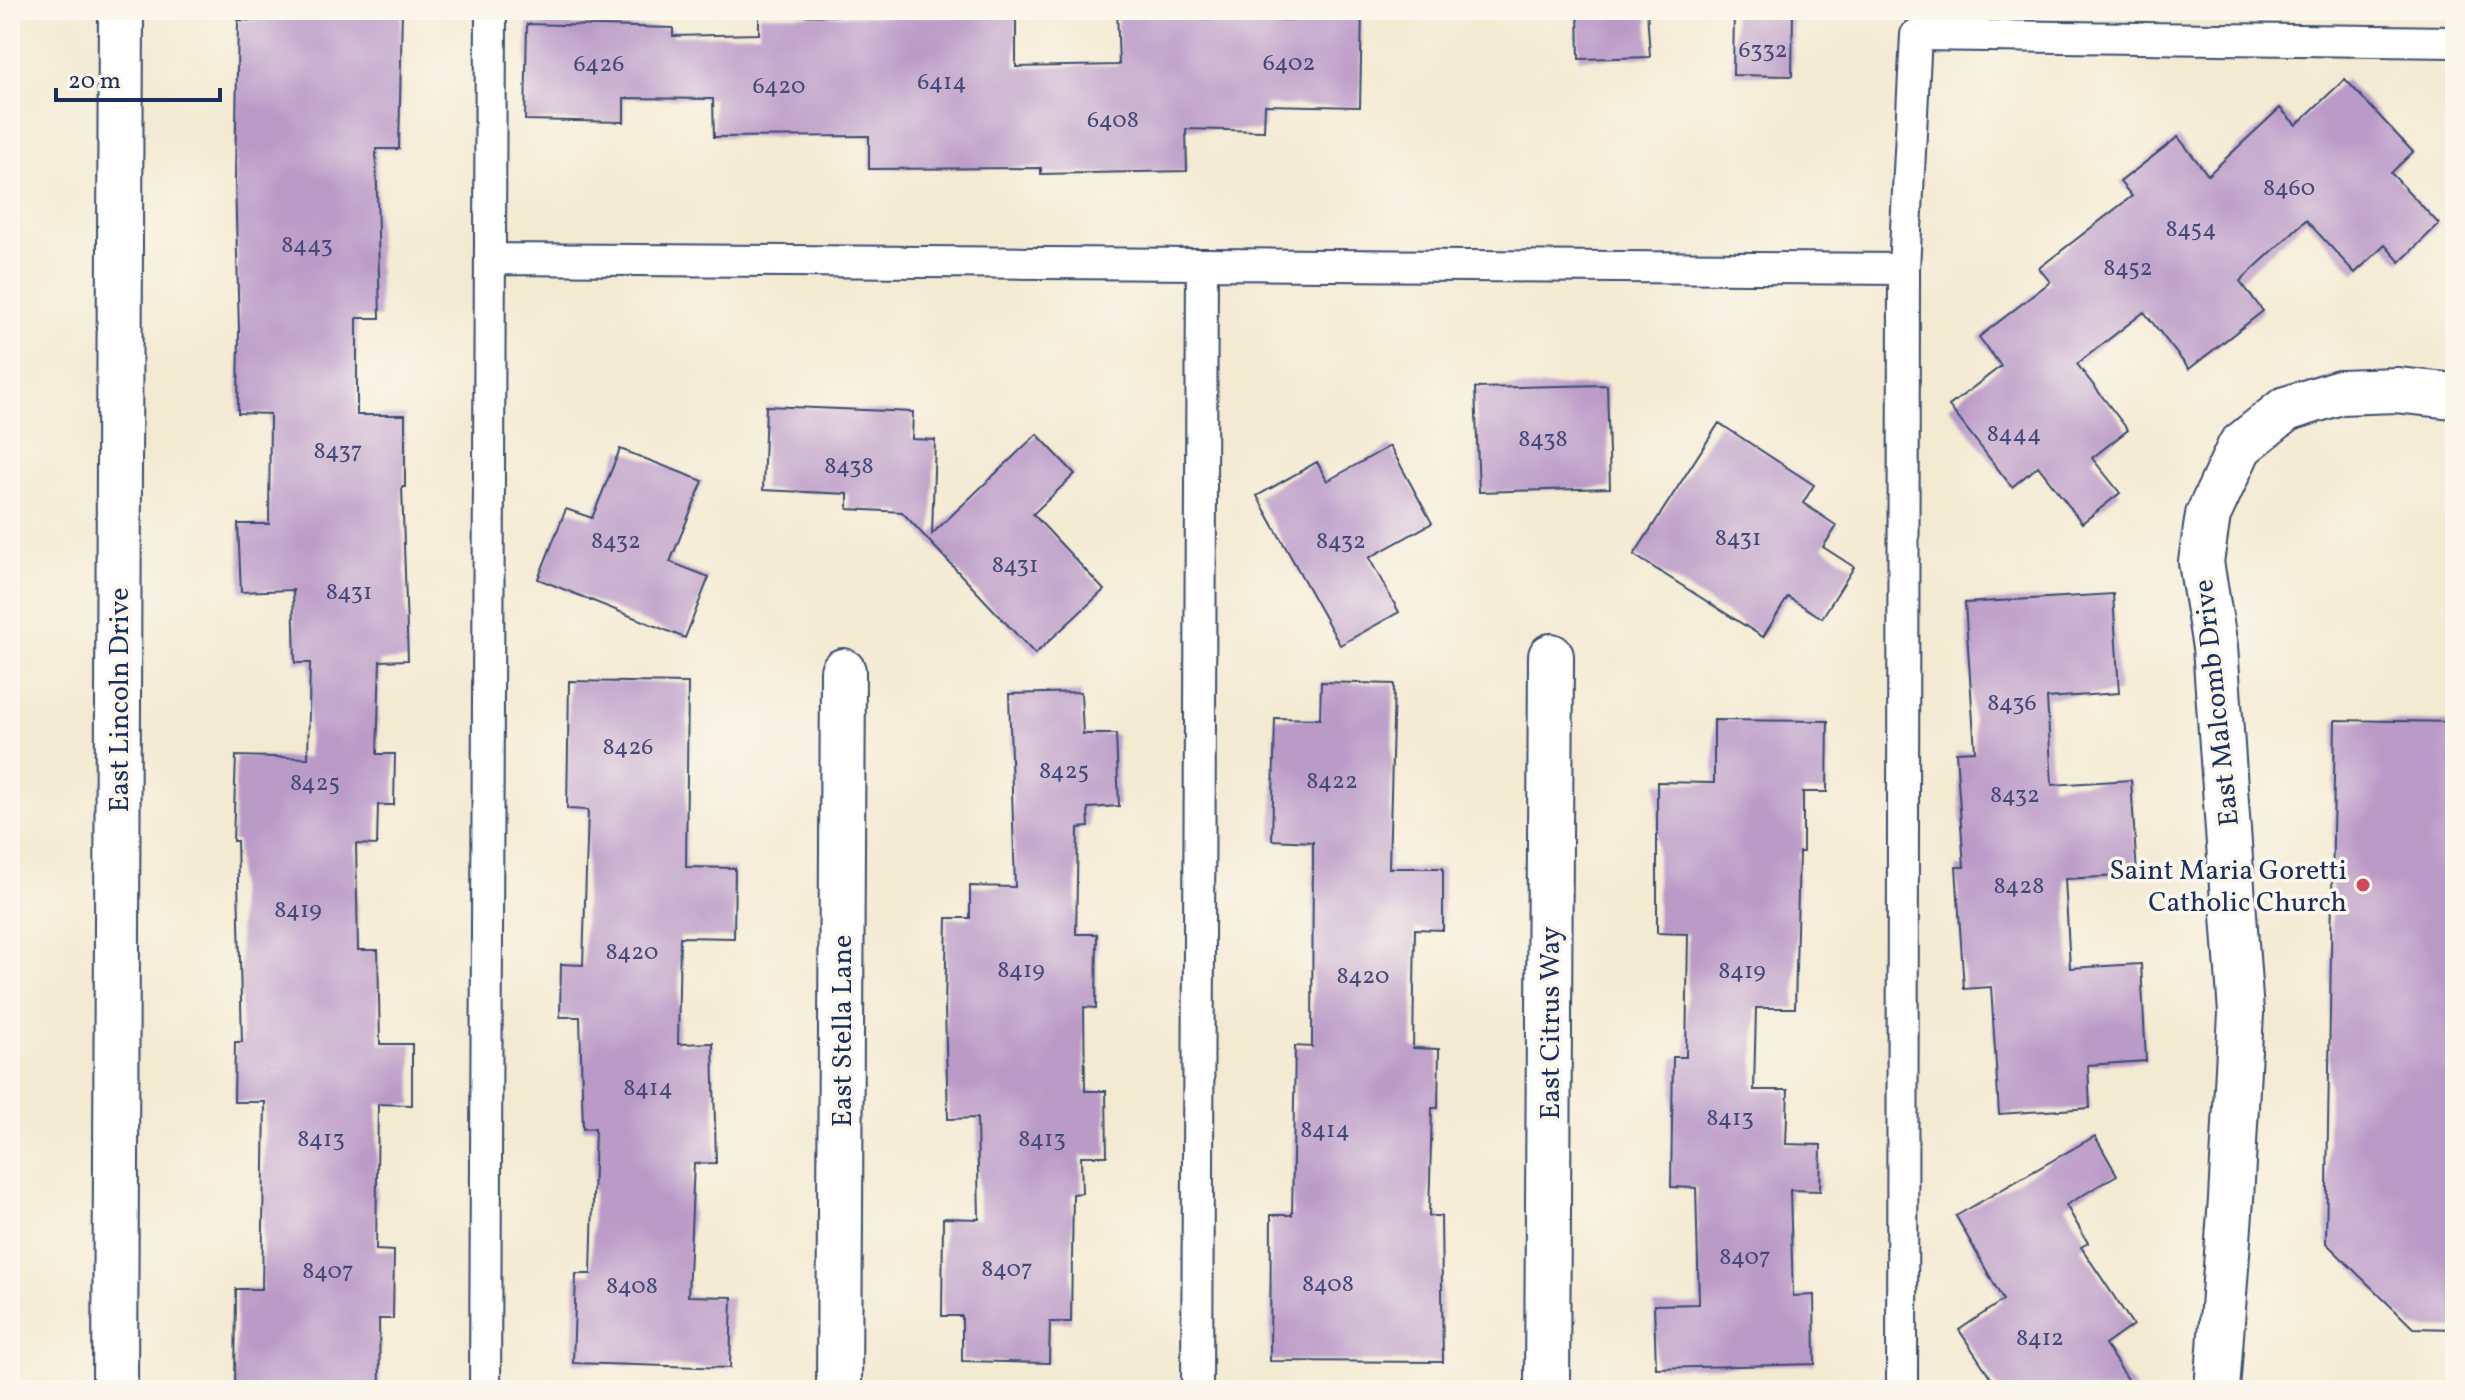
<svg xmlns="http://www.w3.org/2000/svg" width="2465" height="1400" viewBox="0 0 2465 1400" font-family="Vollkorn,serif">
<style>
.building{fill:#ba9ac7}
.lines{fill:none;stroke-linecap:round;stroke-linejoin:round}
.lane-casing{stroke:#3b4b6f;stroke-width:34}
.street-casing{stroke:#3b4b6f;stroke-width:48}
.lane{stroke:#fff;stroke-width:30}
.street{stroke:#fff;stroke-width:44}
.poi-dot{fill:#d1495b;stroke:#fbf7ec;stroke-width:3}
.labels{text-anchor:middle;stroke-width:7;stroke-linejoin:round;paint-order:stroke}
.number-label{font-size:24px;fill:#434a78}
.street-label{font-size:28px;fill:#1b2f5e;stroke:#fbf7ec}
.poi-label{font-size:28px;fill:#1b2f5e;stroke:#fbf7ec;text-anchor:end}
</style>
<rect width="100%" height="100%" fill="#fbf7ec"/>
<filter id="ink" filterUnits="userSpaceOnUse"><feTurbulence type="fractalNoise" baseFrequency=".0125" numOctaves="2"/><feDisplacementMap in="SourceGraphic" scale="16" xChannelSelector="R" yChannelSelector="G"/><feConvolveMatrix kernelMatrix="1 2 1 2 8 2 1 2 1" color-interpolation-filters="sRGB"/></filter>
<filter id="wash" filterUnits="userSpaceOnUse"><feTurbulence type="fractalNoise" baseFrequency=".006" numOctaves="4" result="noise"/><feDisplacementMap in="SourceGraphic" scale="32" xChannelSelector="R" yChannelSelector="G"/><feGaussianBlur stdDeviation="1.8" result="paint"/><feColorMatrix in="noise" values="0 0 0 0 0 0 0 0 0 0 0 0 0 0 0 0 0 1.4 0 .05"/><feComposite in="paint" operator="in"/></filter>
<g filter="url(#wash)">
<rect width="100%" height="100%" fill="#f3ead2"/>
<g id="blocks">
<!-- building -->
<path class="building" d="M260,10h142l-3,139h-23l4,169h-23v97h48v72h-3l6,173 -28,1 -3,93h18l-1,51h-16l-1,40 -21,-1 2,106h20l2,94h32v61l-34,-1 -2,146 18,1 -1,68h-14l1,71h-145l1,-101h26l3,-187h-31l1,-60h7l-5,-201h-4l3,-85 72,2 2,-95h-15l-2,-73 -52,2 -3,-68h31l1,-110 -32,-1 1,-82 -4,-153 3,-158 22,1z
M1117,10h67v8l109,2 1,-10h68l-2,97 -95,-2 -1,26 -78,-2 1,42 -146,3v-6l-172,1v-33l-155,1 -1,-38 -89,-1v24l-99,-2 2,-96 146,4v8l86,-2v-19l257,2v50l103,-2z
M1578,10h69l3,47 -71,2z
M1734,10h59l-1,66 -59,-1z
M2345,79l68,73 -22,21 48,51 -39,38 -15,-17 -30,28 -49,-53 -66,61 23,30 -74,58 -45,-57 -67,52 51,66 -36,28 28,35 -38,30 -44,-57 -26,21 -63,-81 52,-40 -22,-29 71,-55 -11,-14 93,-72 -12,-14 58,-45 30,38 72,-67 16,17z
M1607,385l3,103 -131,4 -4,-104z
M766,406l147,6 -1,27 23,1 -3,94 105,-100 38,40 -42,40 71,76 -69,64 -133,-142 -54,-3v-15l-85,-4z
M1719,423l95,62 -11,18 34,23 -14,21 31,20 -32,51 -34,-21 -25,40 -129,-82z
M1390,446l42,77 -63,35 30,54 -59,33 -83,-149 60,-34 10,19z
M620,449l83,32 -33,81 39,15 -24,61 -147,-59 28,-70 26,9z
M2113,594l6,99 -72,5 5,87 79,-5 6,95 -72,4 5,89 71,-4 5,97 -58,4 2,43 -91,6 -8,-127 -27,2 -8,-122h8l-8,-115 19,-1 -10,-148z
M569,681l119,2 -2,184 49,1 -1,70 -54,-1 -2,107 35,-1 3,120 -22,1 -6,132 44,1 -2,71 -157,-5 3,-89h15l4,-146 -12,1 -3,-112h-20l1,-53 22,1 5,-155 -21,-1z
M1321,682l73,2 -5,184h54v62l-28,-1 -2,119 26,1 -1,59h-6l-3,108h12l2,146 -173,-1 1,-146h21l3,-169 17,1 1,-205 -41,-2 3,-122 45,1z
M1081,692l2,42h33l3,72 -31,2 1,19 -11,1 -2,106h21l-1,74 -12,-1 1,84h21l1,65h-26l1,37 -9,1 -2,128h-21l-1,41 -87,-2v-45h-20l1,-98 36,1 -2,-101 -29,1 -3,-111 2,-90h23v-32l45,1 -6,-193z
M1714,720l114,1 -1,71h-24v60h-4l-4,156h-39l-2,82h34l-2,54 35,1 -1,46 -30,-1 3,106 21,-1 1,69 -159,4 -2,-63 45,-1 -3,-116 -25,-1 2,-130h13l2,-123 -31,-1v-151l57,1z
M2335,720l120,2v607l-42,-1 -87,-85z
M2095,1136l22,39 -51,30 22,38 -7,4 52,78 -28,20 30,45h-136l-40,-60 44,-30 -47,-84z"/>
</g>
</g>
<g filter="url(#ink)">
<use href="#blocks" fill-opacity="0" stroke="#3b4b6f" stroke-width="2"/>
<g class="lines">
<!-- lane casing -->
<g class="lane-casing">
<path id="lane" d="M492,259l1412,10
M485,1390l6,-1380
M1197,1390l5,-1126
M1902,1390l2,-1121 12,-234 539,7"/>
</g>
<!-- street casing -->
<g class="street-casing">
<path id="street" d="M115,1390l6,-1380
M839,1390l4,-719
M1547,1390l4,-734
M2217,1390l14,-191 10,-186 -26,-366 -14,-85 7,-47 32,-69 46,-37 54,-17 56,-2 59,6"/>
</g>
<!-- lane -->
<use href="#lane" class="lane"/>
<!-- street -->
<use href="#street" class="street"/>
</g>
</g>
<!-- markers -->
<circle class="poi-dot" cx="2363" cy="885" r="8"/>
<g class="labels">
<!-- number labels -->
<g class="number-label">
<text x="1763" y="57">6332</text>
<text x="1289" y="70">6402</text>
<text x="599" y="71">6426</text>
<text x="942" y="89">6414</text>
<text x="779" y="93">6420</text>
<text x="1113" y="127">6408</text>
<text x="2289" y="195">8460</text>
<text x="2191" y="236">8454</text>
<text x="307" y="252">8443</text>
<text x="2128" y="275">8452</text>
<text x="2014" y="441">8444</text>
<text x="1543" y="446">8438</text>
<text x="338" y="458">8437</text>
<text x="849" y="473">8438</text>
<text x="1738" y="545">8431</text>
<text x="616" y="548">8432</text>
<text x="1341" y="548">8432</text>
<text x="1015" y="572">8431</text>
<text x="349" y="599">8431</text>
<text x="2012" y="710">8436</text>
<text x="628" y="754">8426</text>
<text x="1064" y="778">8425</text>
<text x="1332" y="788">8422</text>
<text x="315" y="790">8425</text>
<text x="2015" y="802">8432</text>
<text x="2019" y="893">8428</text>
<text x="298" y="917">8419</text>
<text x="632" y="959">8420</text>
<text x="1021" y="977">8419</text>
<text x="1742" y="978">8419</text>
<text x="1363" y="983">8420</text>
<text x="648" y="1095">8414</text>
<text x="1730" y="1125">8413</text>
<text x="1325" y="1137">8414</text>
<text x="321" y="1146">8413</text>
<text x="1042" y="1146">8413</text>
<text x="1745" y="1264">8407</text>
<text x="1007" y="1276">8407</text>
<text x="328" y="1278">8407</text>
<text x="1328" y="1291">8408</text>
<text x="632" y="1293">8408</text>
<text x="2040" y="1345">8412</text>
</g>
<!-- street labels -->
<g class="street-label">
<text transform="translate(118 700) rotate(-90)" y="10">East Lincoln Drive</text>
<text transform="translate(2215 703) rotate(-96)" y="10">East Malcomb Drive</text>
<text transform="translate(1549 1023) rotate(-90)" y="10">East Citrus Way</text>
<text transform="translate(841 1031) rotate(-90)" y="10">East Stella Lane</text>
</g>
<!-- poi labels -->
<g class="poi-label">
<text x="2347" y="879">Saint Maria Goretti<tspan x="2347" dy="32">Catholic Church</tspan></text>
</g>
</g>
<!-- margin -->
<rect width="2465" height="1400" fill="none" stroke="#fbf7ec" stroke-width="40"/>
<!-- scale -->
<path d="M56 88v12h164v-12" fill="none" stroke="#1b2f5e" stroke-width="4"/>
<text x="68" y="88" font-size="24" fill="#1b2f5e" stroke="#fbf7ec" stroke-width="6" paint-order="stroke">20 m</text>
</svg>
